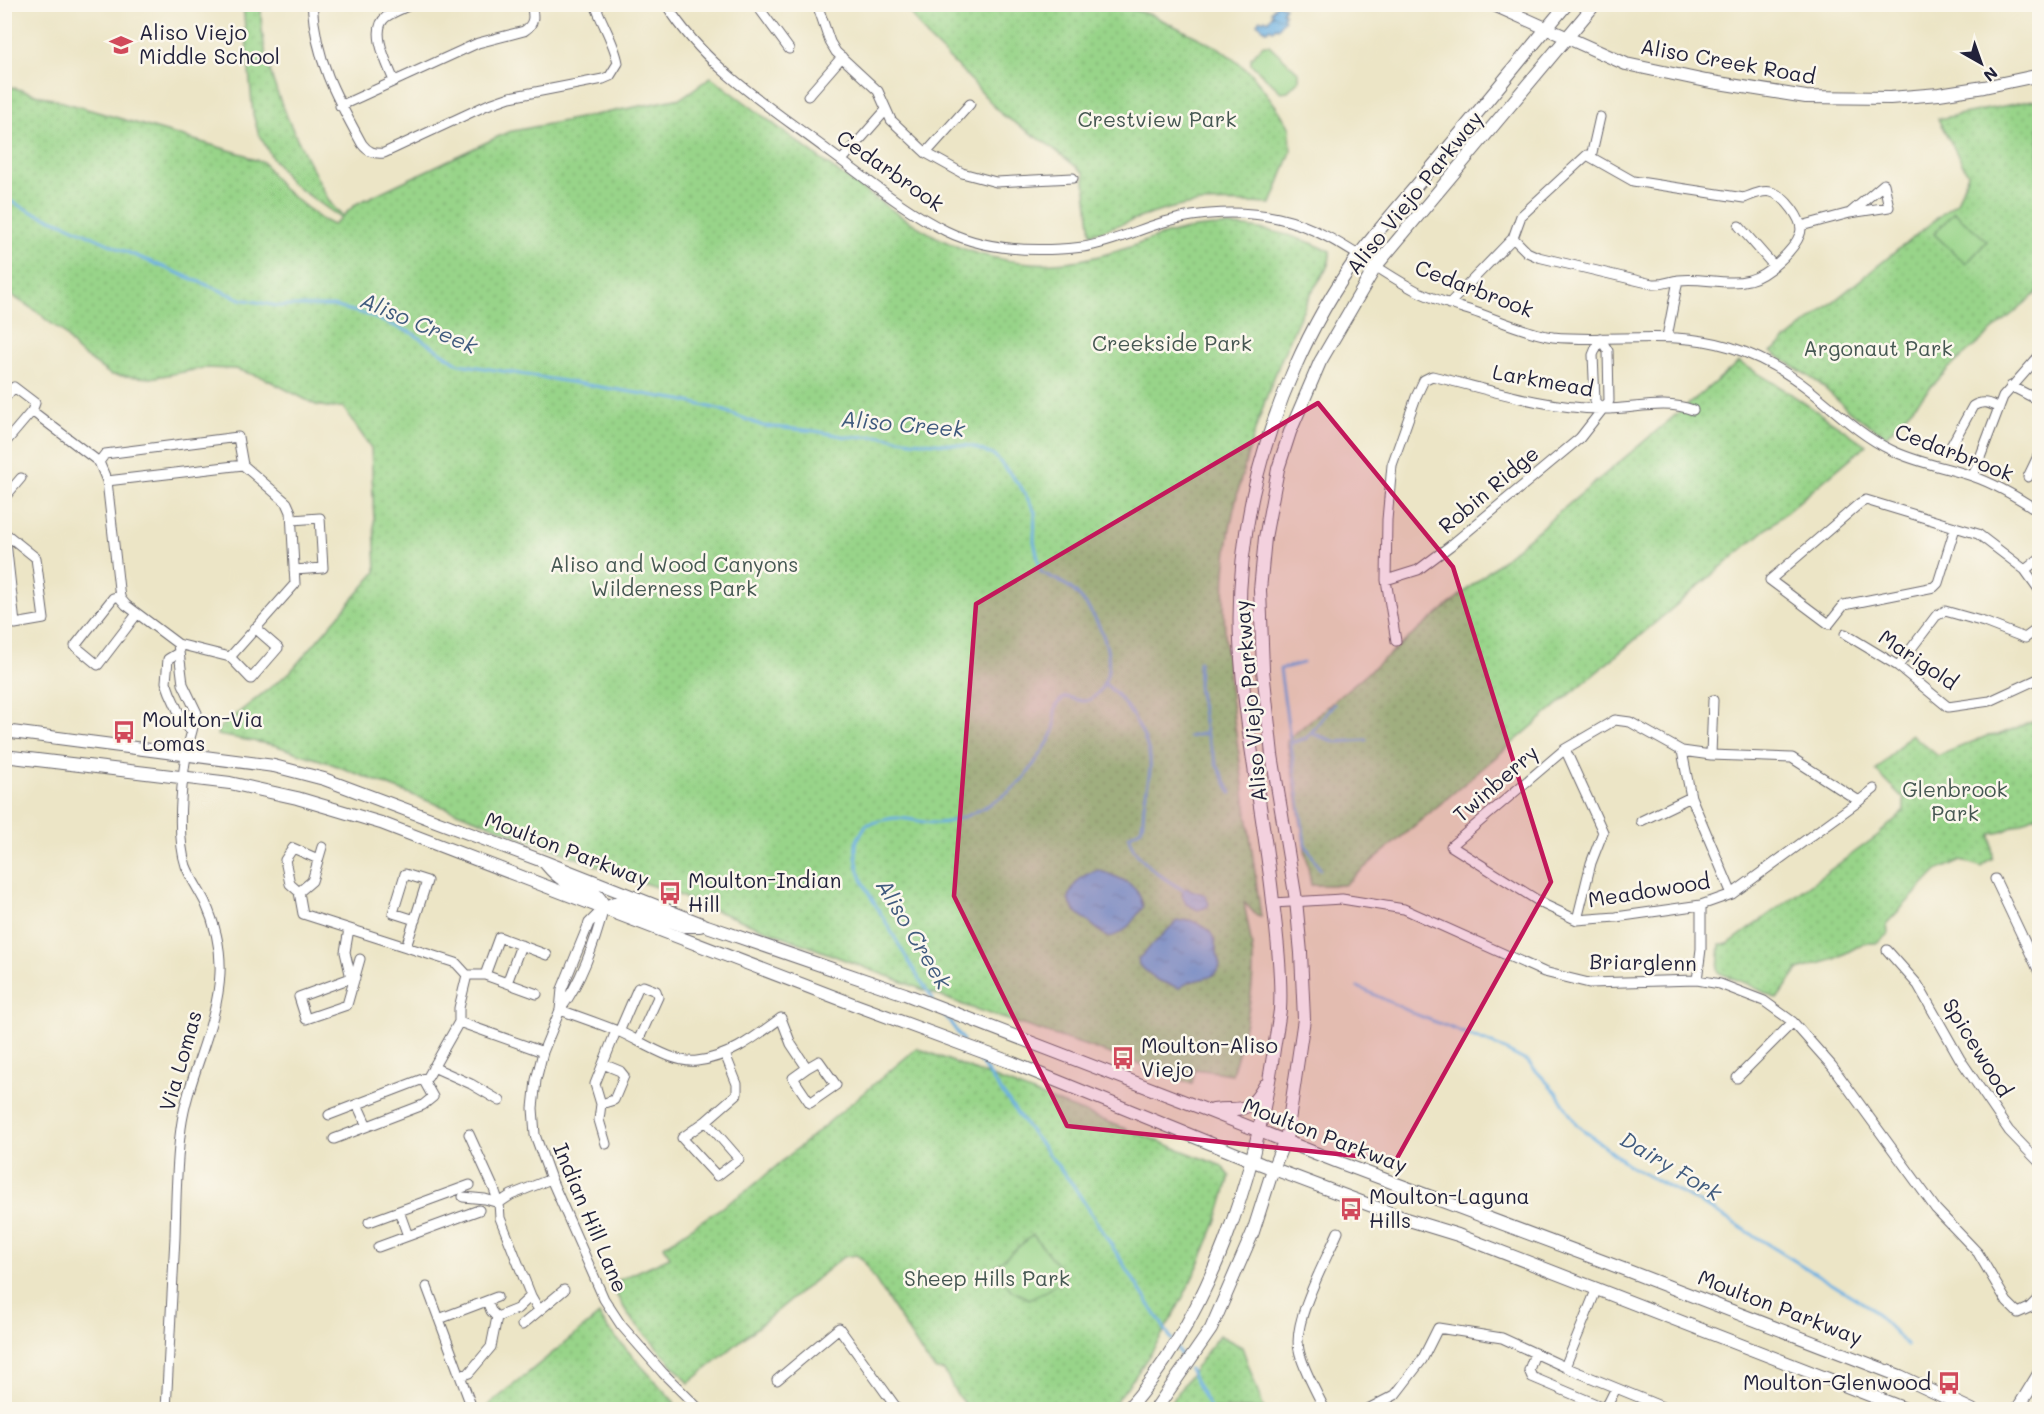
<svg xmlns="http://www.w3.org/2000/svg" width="2044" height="1414" viewBox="0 0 2044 1414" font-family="Mali,sans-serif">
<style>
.grass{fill:url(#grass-dots);stroke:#5d7b62;stroke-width:1.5}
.garden{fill:#98d489;stroke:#5d7b62;stroke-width:1.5}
.water{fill:url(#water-ripples);stroke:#47698e;stroke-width:1.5}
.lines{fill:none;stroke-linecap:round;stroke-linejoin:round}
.stream{stroke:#6cb0e2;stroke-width:3}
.minor-casing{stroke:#69666c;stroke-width:11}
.major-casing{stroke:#69666c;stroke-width:14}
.minor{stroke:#fff;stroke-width:9}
.major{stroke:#fff;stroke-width:12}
.marked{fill:#c2185b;fill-opacity:0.2;stroke:#c2185b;stroke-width:4.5;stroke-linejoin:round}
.labels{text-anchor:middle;stroke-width:5;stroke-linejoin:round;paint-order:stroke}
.poi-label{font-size:21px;fill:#22223b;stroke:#fbf7ec;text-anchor:start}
.street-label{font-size:21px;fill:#22223b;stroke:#fbf7ec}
.park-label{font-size:21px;fill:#455752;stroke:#fbf7ec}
.water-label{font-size:22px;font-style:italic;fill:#405b7e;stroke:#fbf7ec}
</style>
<defs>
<pattern id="grass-dots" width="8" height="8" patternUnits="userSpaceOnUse" patternTransform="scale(1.5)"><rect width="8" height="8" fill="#98d489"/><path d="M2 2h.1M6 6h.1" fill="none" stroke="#83b677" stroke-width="1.8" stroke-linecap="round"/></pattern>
<pattern id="water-ripples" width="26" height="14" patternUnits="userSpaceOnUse" patternTransform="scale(1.5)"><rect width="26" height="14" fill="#6cb0e2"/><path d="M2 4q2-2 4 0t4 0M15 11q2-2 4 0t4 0" fill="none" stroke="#588fb8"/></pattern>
</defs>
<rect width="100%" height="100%" fill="#fbf7ec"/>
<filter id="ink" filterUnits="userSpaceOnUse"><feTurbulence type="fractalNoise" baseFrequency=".0167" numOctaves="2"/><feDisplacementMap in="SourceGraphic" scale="12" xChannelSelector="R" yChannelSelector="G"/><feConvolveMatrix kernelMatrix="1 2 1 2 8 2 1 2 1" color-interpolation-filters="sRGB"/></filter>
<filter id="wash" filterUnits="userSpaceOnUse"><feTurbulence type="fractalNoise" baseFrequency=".008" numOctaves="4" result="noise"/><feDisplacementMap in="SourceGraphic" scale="24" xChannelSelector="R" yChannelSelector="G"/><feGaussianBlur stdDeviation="1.35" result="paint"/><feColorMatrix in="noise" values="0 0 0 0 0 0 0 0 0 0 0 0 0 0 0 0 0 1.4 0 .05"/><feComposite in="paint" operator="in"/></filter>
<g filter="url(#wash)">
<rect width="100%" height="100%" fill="#ece5c6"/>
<!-- grass -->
<path class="grass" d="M243,5h18c-1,61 26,116 54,169 8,14 14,32 28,42l13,-12 152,-72 173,-34 30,-21c46,34 91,69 138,103 60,42 104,78 182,83 30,2 61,-4 89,-13 16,-4 31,-12 47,-16 56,-16 111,-7 163,17 2,18 -15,32 -22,48 -33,70 -57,133 -74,209 -19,81 -7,166 5,247 7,54 15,108 22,162l-4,-1 -13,-14c3,19 8,38 9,56 1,40 -10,78 -21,116l-37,-5 -3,15 -57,-22 -169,-56 -268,-102 -24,-11 -45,-15 -300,-115 -55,-18 -57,-10 2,-7 71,-56 86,-100 -5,-124 -28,-41 -11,1 -16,-3 -52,-27 -29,-9 -31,-1 -53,10 -40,-3 -34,-24 -14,-19 -19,-14 -2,-3 -37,-24 -1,-206 242,70 3,3 14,4 19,26 39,31 12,6 8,-7 -50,-35 -20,-27 -13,-24 -5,-18z
M904,5h211l37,10 67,33 33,26 26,35 12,19 1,24 -20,52c-26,-1 -52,-3 -78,0 -35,5 -68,20 -102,30l-7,-61 -38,-30 -45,-29 -34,-38 -38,-37z
M2039,99v192l-90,77 -63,68 -36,-24 -31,-29 -48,-31 186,-150 11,-28 -30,-55z
M1739,362l46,28 81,55 -522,440h-33l-24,-145z
M2039,719v95l-37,18 -11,2 2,24 -6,3 -5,6 -21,-7 -24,11 -50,52 1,11 -12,9h-12l-29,16 -37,11 -21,29 -29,-15 -29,-11 -1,-4 2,-25h8l149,-108 27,-25v-12l-28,-28 35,-37 27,22 49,-20 11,-1z
M917,1048l305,118 8,10c-5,16 -9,33 -15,49 -25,66 -61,130 -105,184h-141l-12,-14 -13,-24 -8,-1 -11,-12 -63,-99 -6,-4 -13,2 -154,126 -60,-67 -19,-32 60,-27 -6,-11 85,-57z
M599,1315l9,14 67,74 -8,6h-183z
M1219,1335l23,12 22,62h-98z"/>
<!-- garden -->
<path class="garden" d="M1263,45h6l30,28v7l-11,11 -7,1 -30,-28v-6z
M1954,212l33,29 -21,23 -32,-30z
M1033,1235l33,41 -20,15 -17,8 -17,-8 -19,-23z"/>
<!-- water -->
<path class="water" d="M1277,4l8,3 -3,5 3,2 -2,3 2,2 -7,9 -2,-1 -3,3 -3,-2 -3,3 -10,-8 3,-4 3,2 2,-2 3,2 5,-7 -2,-2z
M1098,870c21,8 41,12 45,37 -10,13 -18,29 -36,30l-33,-27 -6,-10c7,-19 11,-24 30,-30z
M1186,888l19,7 4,9 -2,3 -9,3 -12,-6 -4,-9 1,-5z
M1190,920c28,11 23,18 30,46 -6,15 -19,11 -32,17 -3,1 -5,3 -9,5l-22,-8 -18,-15 -1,-6 39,-38z"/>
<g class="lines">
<!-- stream -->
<path class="stream" d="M4,198l28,14 33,12 57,26 119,49 37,7h55l32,8 47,19 47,31 222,36 41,10 41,16 52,5 32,6 34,-1 30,5 60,5 24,10 26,31 14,25 -1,29 7,31c9,5 19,9 28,15 27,21 57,78 27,108 -16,16 -25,-6 -36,6 -9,8 -3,20 -6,30 -5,13 -16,26 -24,39 -14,23 -65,52 -92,53 -13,1 -27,-5 -41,-5 -10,0 -21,4 -31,7 -3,6 -10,14 -10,20 -2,29 14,50 28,74 16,27 30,54 49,80
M1303,663l-23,6 25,175 15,25
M1104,683c22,17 49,58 46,87 -1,12 -5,24 -6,36 -1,8 0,15 -3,23l-12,7c2,22 39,46 58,56
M1206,733l11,32 14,28
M1311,733l25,9 30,-2
M1189,737l17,-4 -8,-47 1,-24
M1290,743l17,-5 27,-34
M1358,987l57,27 80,31 33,17 28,30 21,33 54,42 80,42 160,99 36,37
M944,1014l19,26
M973,1052l51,71 49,62 99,155
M1177,1348l7,13
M1189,1369l22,41"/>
</g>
</g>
<g filter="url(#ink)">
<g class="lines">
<!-- minor casing -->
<g class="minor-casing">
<path id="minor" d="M312,4c4,57 23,91 50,140 6,8 12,10 22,9l103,-48 23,-8 93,-18 7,-3 8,-13c-3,-19 -16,-39 -23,-59
M666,4c40,65 106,104 165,149 37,27 74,58 115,78 41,20 93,21 137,16 28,-4 54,-17 81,-25 36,-10 77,-12 114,-4 51,11 92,48 137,72 17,9 38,15 57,21 24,8 58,23 81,26 59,6 119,-8 177,10 29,9 57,25 81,44 26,21 49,44 80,59 26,13 54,17 81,26 24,8 47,22 68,36
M756,4l33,45
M817,4l13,38 6,10 42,39 13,29 35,33 36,20 34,9 77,-4
M394,81c-6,-16 -25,-51 -8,-64 7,-5 18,-9 26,-13
M808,96l34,-39
M340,106l138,-63 46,-12c11,-7 10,-15 7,-27
M926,153l44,-49
M1591,157l9,-40
M842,160l44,-50
M1739,226l35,40
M1801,226l49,-13 39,-6 -5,-23 -34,29
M1449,304l64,-66 8,-22 66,-61 46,26 111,17c8,-3 18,-8 27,-6 13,3 34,29 29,42 -6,17 -34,42 -51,46 -22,6 -47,-3 -70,0 -10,1 -15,5 -27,4l-114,-27 -11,-5 -14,-14
M1667,337l11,-57
M1600,338l-7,17 2,46 6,8
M2011,386l29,15
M4,399l10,-12 21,16 -3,8 67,51
M238,437l5,28 44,38 4,9 4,72 -65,73 -52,-13 -52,-39 -6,-7 -13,-117 -8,-19 6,-8z
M4,444l28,-33
M1950,448l23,-42c10,-6 16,-3 26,2
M1973,476l30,-79 37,-42
M2028,477l12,-25
M107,481l136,-16
M4,498l17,-20
M292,520l28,-2 3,50 -29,2
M1955,528l-17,55 -4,4 -90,18 -15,19 -59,-44 90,-77 6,-3 112,34 47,36 15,21
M5,533l31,25 8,61 -29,5z
M2025,570l15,-12
M1386,580l32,-10 32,-24 130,-108 29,-37 -1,-50 -8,-13
M120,596l-7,2 -38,48 23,19 39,-51
M1845,634l53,32 50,41 42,-6 50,-23
M1396,641l-10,-61 1,-60 5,-55 24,-68 8,-17 8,-4c55,13 112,32 169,33 31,1 62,-10 92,1
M178,653l-10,6 -2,23 4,11 14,31 7,7
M230,657l21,22 27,-31 -23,-20
M1898,666l38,-50 9,-5 39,11 41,16 15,-11
M1565,749l38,83 -12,31 -14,57
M1682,751l9,46 41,97
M1711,755l2,-55
M1859,801l-67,-43 -81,-3 -29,-4 -52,-29 -15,-2 -50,29 -114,97 94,59 32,15 39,-3 85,-12 31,-11 127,-93 15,-12
M1641,821l50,-24
M318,859l-25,-11 -8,12 5,24 9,8 4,22 153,49 11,12
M1995,879l45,95
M299,892l13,-11 10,-34
M1273,903l69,-4 62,10 140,63 45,11 108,-3 23,4 44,17 29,21 39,44 104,143 42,44 29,49 11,11 11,-5 11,-11
M604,908l-15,15 -27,66 -2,21 -17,42 -7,28 -3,28 2,27 16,44 53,120 17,26 42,48 37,37
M349,929l-4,23 6,26h4
M406,947l21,-66 -22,-7 -12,39 22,7
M1887,950l31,35 42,74 49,72 31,32
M467,975h18l52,19
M485,975l14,-38 48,18
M351,978l-52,19 7,22 41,-14 13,-46
M1697,980l4,-31v-44
M507,983l14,-38
M560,1010c20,7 40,14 60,22 21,9 53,32 77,29 33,-4 58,-24 84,-43l10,26 16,24 -14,10 17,25 26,-18 -17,-24 -12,7
M560,1010c20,-26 35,-67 43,-99
M459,1022l84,30
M619,1032l19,-44 5,-2 13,5 2,6 -20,44
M433,1067l38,17 29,17
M1737,1078l56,-56
M357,1104l10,22
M601,1104l13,-4 10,-24 -4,-5 -17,-7
M329,1115l99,-38 31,-55v-14l8,-33
M706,1121l33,38 -22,17 -35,-38 24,-17 31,-27v-10l-12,-30
M469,1134l25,55 5,14 1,15 31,78 8,14
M334,1139l89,-34 10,-8 -10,-18
M606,1144l-7,-24 2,-16 -6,-20 21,-53
M463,1197l22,2 14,4 12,-8 40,-16
M399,1211l9,25
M369,1222l101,-37
M378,1247l101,-37
M427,1287l45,121
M497,1317l20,-8 14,-13
M439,1319l58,-22
M522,1325l42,-35
M1535,1353l-6,17 3,7 71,30 6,-5 7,-14
M1565,1367l32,-79
M460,1376l9,-3 22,-26 6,-30 -6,-6 -4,-10
M777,1380l62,-52 59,82
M166,1410c3,-58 6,-116 9,-173 1,-37 1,-73 6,-109 7,-53 37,-102 39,-155 1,-23 -5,-49 -15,-71 -6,-12 -14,-23 -19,-36 -11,-33 -4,-102 6,-135 1,-6 4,-11 5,-18l-14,-29 -5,-40
M1325,1410c-8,-17 -23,-43 -26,-60 -7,-29 27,-90 39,-118
M1366,1410l29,-15 27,-35 16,-32 64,10 63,29 105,43"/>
</g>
<!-- major casing -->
<g class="major-casing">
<path id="major" d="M1492,4l134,60 80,17 100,16 84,1 49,-4 45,-7 56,-12
M4,731l270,35 50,13 221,83 162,64 198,68 304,117 129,51 267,100 295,114 72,34
M4,756l226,27 67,15 84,25 472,181 160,59 248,101 148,56 49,15 450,175
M546,864c5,6 11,13 19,17 15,8 34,7 39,27l10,-5h7l63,23h16
M1213,1110c30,-3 35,5 52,-25
M1127,1410c83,-94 128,-233 146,-354 2,-15 5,-31 7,-46 2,-32 -3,-76 -7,-108 -9,-87 -29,-174 -33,-261 -2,-49 3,-100 13,-147 18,-82 56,-171 106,-239 27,-35 57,-68 84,-101 42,-50 82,-100 124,-150
M1155,1410l56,-81 42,-97 20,-63 14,-35 17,-115 -3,-66 -5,-53 -24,-145 -9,-85 -3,-80 5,-52 13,-69 12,-37 30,-70 56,-96 219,-262
M2017,1410l23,-38"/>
</g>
<!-- minor -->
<use href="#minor" class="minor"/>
<!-- major -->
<use href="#major" class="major"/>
</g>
</g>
<!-- marked area -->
<path class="marked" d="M1318,403l135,164 98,315 -155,278 -329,-34 -113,-230 22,-292z"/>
<!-- icons -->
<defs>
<g id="school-bare" transform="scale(1.8)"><path d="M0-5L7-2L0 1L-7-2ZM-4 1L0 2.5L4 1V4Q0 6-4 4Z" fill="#d1495b" stroke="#fbf7ec" stroke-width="2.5" paint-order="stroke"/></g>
<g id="bus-bare" transform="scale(1.8)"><path d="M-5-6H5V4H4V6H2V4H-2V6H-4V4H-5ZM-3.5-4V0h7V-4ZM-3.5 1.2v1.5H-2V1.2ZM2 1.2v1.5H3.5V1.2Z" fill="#d1495b" stroke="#fbf7ec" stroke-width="2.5" paint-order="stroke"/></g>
</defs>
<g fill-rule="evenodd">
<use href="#school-bare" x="121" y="45"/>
<use href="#bus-bare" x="124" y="732"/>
<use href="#bus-bare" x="670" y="893"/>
<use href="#bus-bare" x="1123" y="1058"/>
<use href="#bus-bare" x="1351" y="1209"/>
<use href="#bus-bare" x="1949" y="1383"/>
</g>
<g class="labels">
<!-- poi labels -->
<g class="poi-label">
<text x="139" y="40">Aliso Viejo<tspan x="139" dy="24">Middle School</tspan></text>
<text x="142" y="727">Moulton-Via<tspan x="142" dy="24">Lomas</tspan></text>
<text x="688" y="888">Moulton-Indian<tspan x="688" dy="24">Hill</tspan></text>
<text x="1141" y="1053">Moulton-Aliso<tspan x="1141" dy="24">Viejo</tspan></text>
<text x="1369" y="1204">Moulton-Laguna<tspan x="1369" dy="24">Hills</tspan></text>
<text x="1931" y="1390" text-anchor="end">Moulton-Glenwood</text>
</g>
<!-- street labels -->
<g class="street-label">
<text transform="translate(1728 62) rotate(10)" y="7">Aliso Creek Road</text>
<text transform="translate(890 171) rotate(35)" y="7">Cedarbrook</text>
<text transform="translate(1415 193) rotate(-51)" y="7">Aliso Viejo Parkway</text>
<text transform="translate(1474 289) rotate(21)" y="7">Cedarbrook</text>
<text transform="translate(1543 381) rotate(10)" y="7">Larkmead</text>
<text transform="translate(1954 453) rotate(21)" y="7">Cedarbrook</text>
<text transform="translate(1489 490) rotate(-40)" y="7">Robin Ridge</text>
<text transform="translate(1918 660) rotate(34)" y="7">Marigold</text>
<text transform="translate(1251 701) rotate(-95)" y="7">Aliso Viejo Parkway</text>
<text transform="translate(1496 784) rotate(-41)" y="7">Twinberry</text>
<text transform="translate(567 850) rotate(21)" y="7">Moulton Parkway</text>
<text transform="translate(1649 891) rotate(-9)" y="7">Meadowood</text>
<text transform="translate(1643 963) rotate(1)" y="7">Briarglenn</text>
<text transform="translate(1977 1048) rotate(58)" y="7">Spicewood</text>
<text transform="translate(181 1061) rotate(-74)" y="7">Via Lomas</text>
<text transform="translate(1325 1136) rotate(21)" y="7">Moulton Parkway</text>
<text transform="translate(590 1218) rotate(67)" y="7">Indian Hill Lane</text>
<text transform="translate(1780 1308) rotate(21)" y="7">Moulton Parkway</text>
</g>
<!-- park labels -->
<g class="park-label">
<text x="1157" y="127">Crestview Park</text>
<text x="1172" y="351">Creekside Park</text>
<text x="1878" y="356">Argonaut Park</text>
<text x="674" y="572">Aliso and Wood Canyons<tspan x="674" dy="24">Wilderness Park</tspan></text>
<text x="1955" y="797">Glenbrook<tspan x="1955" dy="24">Park</tspan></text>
<text x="987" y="1286">Sheep Hills Park</text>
</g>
<!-- water labels -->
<g class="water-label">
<text transform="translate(419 323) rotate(23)" y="8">Aliso Creek</text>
<text transform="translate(903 424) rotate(5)" y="8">Aliso Creek</text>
<text transform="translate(914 934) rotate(59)" y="8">Aliso Creek</text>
<text transform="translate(1671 1166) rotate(31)" y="8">Dairy Fork</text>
</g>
</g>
<!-- margin -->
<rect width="2044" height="1414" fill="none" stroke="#fbf7ec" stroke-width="24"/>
<!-- north arrow -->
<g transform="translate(1981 63) rotate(140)" stroke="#fbf7ec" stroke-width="4.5" paint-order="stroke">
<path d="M0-4.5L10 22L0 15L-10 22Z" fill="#22223b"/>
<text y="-9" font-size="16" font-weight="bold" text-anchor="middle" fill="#22223b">N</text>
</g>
</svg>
